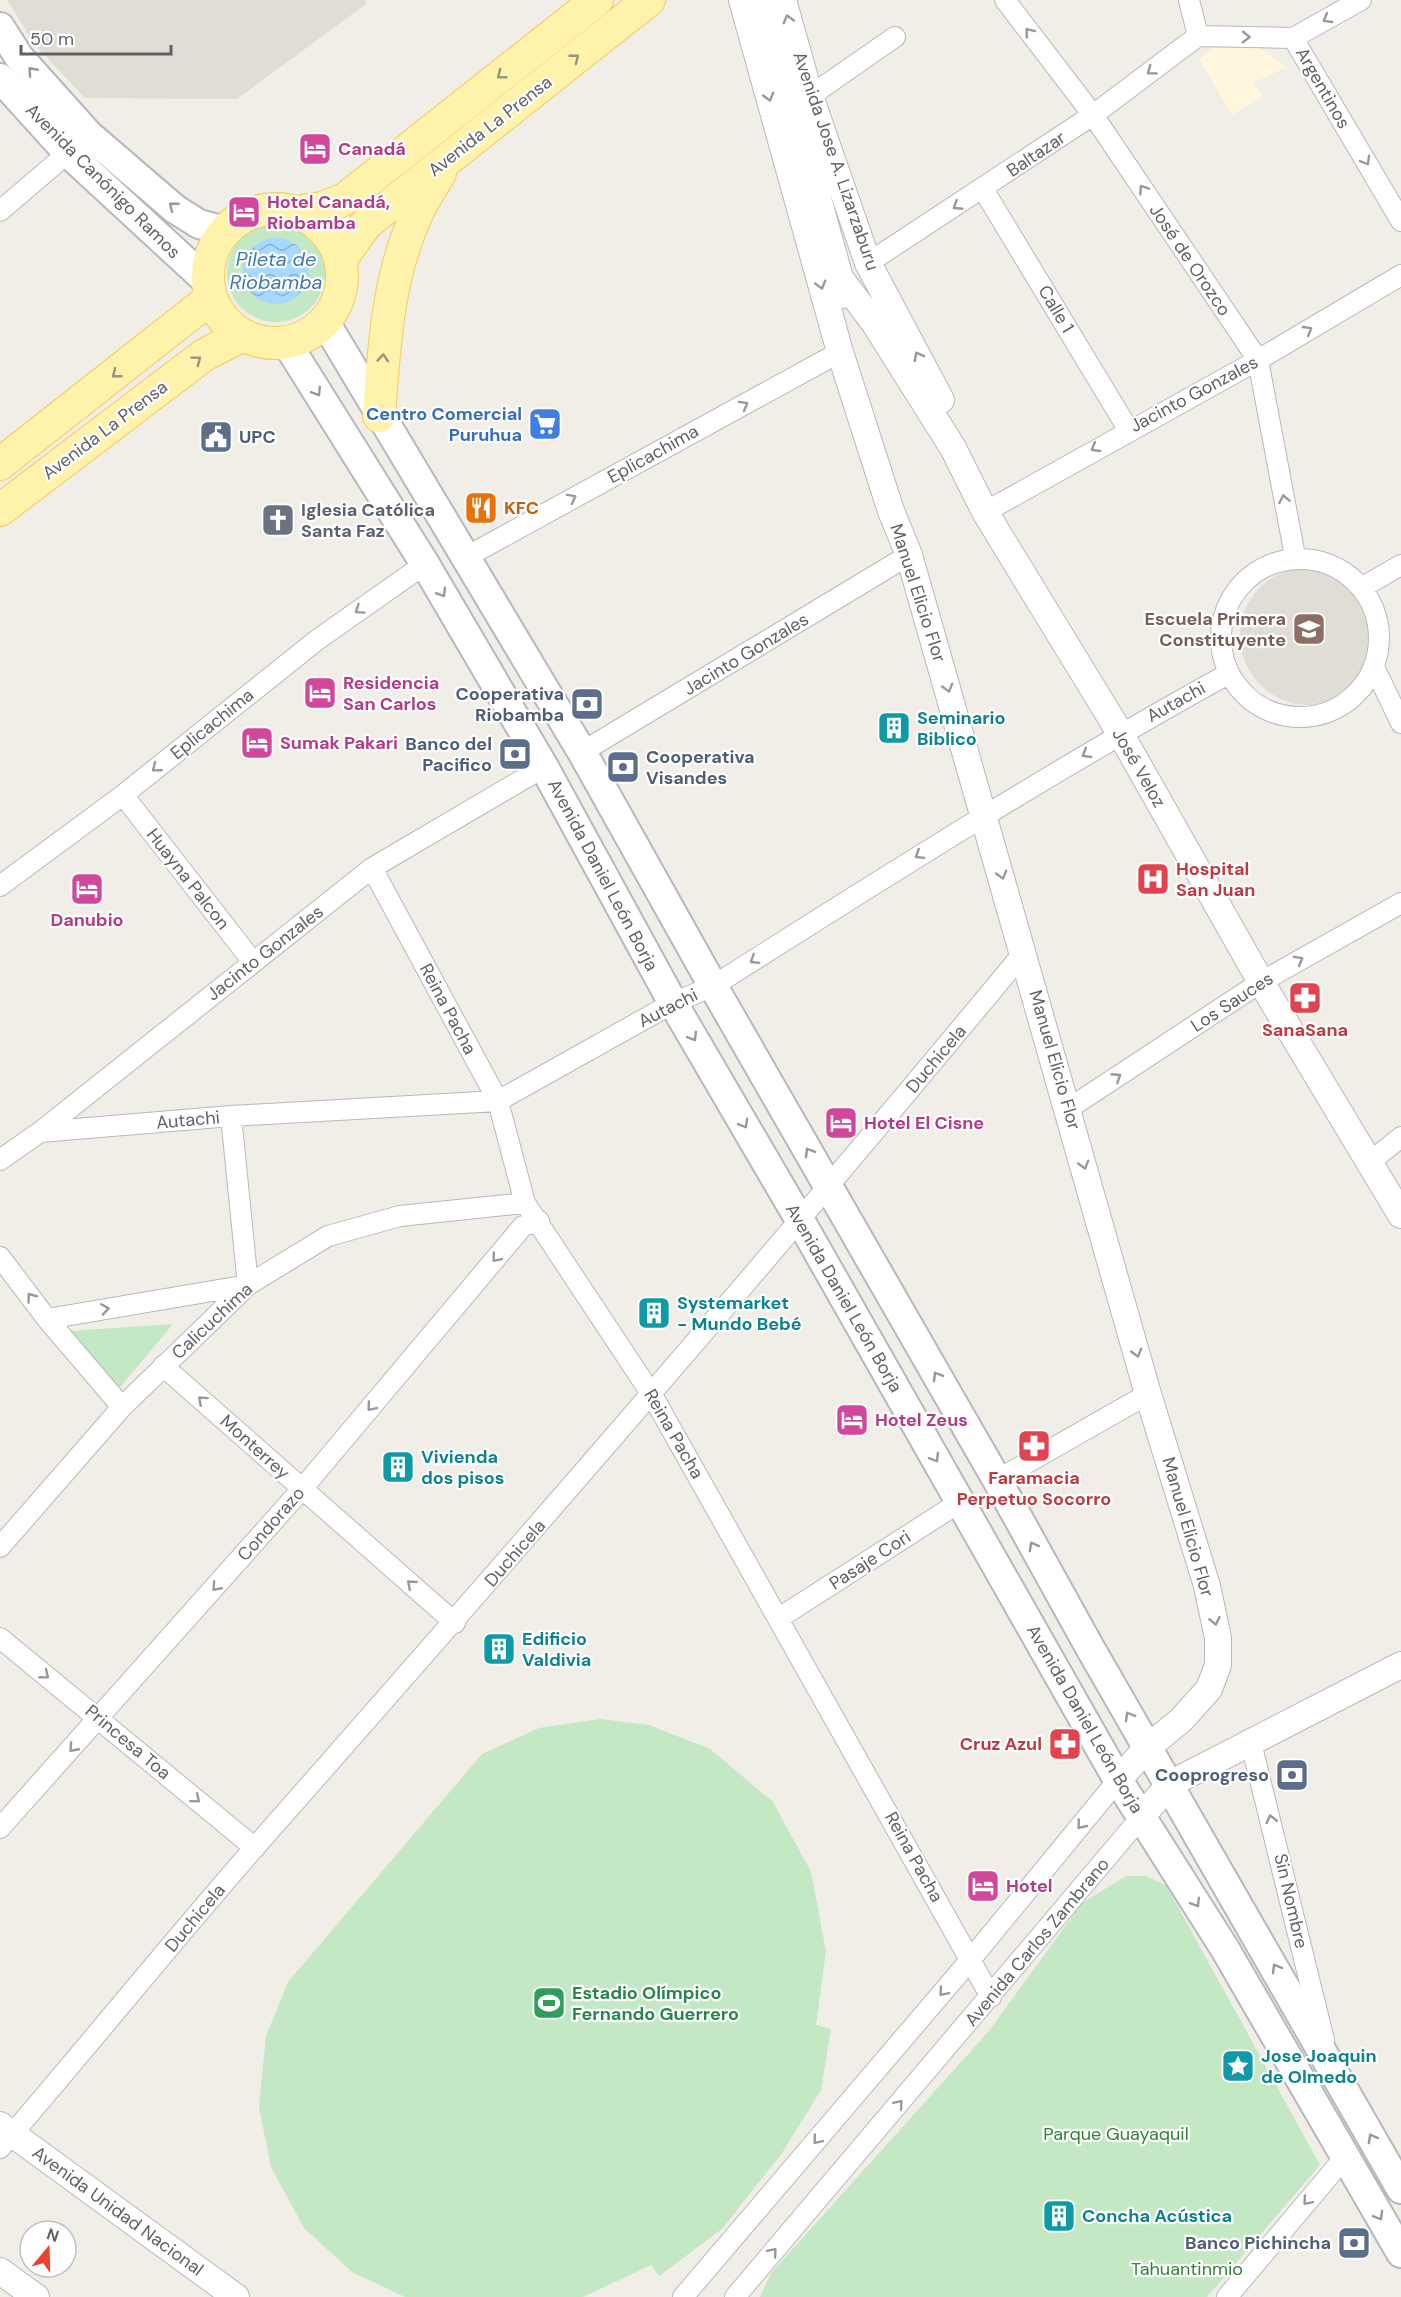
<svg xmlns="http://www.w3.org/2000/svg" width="1401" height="2297" viewBox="0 0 1401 2297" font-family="'DM Sans',sans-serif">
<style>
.commercial{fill:#fef7dd}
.education{fill:#e0ddd4}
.green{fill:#c3e8c3}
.water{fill:url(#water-waves)}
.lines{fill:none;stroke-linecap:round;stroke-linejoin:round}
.minor-casing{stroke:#b6b9bd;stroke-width:22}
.tertiary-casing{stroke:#b6b9bd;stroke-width:28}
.secondary-casing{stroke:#b5b9be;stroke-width:32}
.primary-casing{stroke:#f4cb5b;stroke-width:34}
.minor{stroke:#fff;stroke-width:20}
.tertiary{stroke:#fff;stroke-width:26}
.secondary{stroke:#fff;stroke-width:28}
.primary{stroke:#fff3ac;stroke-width:32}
.oneway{stroke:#96999c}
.oneway2{stroke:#96957f}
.labels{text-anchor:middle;stroke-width:4.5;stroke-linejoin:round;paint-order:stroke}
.street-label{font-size:18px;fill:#5e6267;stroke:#fff}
.hotel-label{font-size:18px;font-weight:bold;fill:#b23c85;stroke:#fff;text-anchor:start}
.shop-label{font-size:18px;font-weight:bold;fill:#366cbe;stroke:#fff;text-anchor:end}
.service-label{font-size:18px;font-weight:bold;fill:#4e5e75;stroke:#fff;text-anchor:end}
.food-label{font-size:18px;font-weight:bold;fill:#c56008;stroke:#fff;text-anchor:start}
.worship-label{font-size:18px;font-weight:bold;fill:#5b616d;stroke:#fff;text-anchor:start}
.education-label{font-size:18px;font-weight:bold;fill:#785e54;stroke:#fff;text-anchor:end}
.culture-label{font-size:18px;font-weight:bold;fill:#0d838f;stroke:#fff;text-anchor:start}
.health-label{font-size:18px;font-weight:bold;fill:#be3a42;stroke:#fff}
.leisure-label{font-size:18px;font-weight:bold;fill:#27864d;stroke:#fff;text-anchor:start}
.park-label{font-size:18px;fill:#328137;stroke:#fff}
.water-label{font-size:20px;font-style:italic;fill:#4178b4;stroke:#fff}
</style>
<defs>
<pattern id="water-waves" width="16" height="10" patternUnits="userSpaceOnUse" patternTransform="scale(1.5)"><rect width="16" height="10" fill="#a7d8ff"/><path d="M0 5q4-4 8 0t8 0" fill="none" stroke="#8bb3d2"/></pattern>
</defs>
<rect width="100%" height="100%" fill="#f0eee6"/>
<!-- commercial -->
<path class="commercial" d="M1259,47l28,20 -34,16 10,13 -31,19 -33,-55 15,-12z"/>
<!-- education -->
<path class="education" d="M7,0h358l1,4 -129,95 -152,-1 -49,-52z
M1240 636a69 69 0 1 1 138 0a69 69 0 1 1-138 0Z"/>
<!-- green -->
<path class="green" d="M227 273a49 49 0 1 1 98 0a49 49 0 1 1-98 0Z
M173,1324l-57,68 -45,-61z
M600,1719l49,6 61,24 63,53 38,70 15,79 -10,74 15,4 -10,61 -39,63 -60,76 -63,47 -8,-11 -68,32h-178l-53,-25 -48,-44 -33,-61 -12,-60 7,-71 22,-54 194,-228 57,-26z
M1126,1876h20l20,9 154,280 -113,132h-447l11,-24 218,-242 93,-128z"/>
<!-- water -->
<path class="water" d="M243 271a33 33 0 1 1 66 0a33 33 0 1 1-66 0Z"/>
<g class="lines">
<!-- minor casing -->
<g class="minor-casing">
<path id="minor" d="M1005,0l88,115 165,245 37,196
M1189,0l9,36
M1198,36l95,2
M1293,38l108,183
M1293,38l68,-38
M810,96l85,-59
M983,189l145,240
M0,211l68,-58
M868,263l225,-148 105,-79
M985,512l273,-152 143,-85
M466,557l374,-205
M1221 638a79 79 0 1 1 158 0a79 79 0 1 1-158 0Z
M1361,588l40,-23
M1374,667l27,56
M582,752l327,-197
M123,795l130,167
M372,868l126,233 27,102 127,192 339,602
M0,886l123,-91 194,-155 108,-76
M1068,1109l193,-127 140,-79
M231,1116l17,169
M40,1132l191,-16 267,-15 175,-98 40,-17c170,-108 339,-215 515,-312
M0,1160l40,-28 332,-264 172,-101
M1370,1162l31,-25
M0,1257l47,62 75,88
M47,1319l201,-34
M163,1366l292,257
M997,1480l151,-86
M0,1547l122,-140 126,-122 80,-49 72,-20 125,-13
M779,1618l181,-116
M0,1638l255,210
M1251,1743l73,297
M0,1828l302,-339 221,-263 16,-5
M0,2148c87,-100 169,-203 256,-302 260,-295 518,-591 768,-894
M683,2297l288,-338 147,-179
M735,2297l407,-481
M1227,2297l118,-140"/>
</g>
<!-- tertiary casing -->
<g class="tertiary-casing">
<path id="tertiary" d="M742,0l98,352 51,159 18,44 239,839 59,192 11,52v27l-9,24 -28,31 -34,28 -29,32
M763,0l77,278 2,17
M783,0l27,96 58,167 73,137
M840,278l35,46 78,124 32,64 135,221 141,249 140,233
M1142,1816l28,-32 231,-119
M0,2125l236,172
M0,2271l36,26"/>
</g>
<!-- secondary casing -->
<g class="secondary-casing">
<path id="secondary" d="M0,27l19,30 70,78 86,74 24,15 26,7
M0,78l68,75 140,129
M325,322l257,430 131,234 284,494 92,166 312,543
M286,342l139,222 119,203 129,236 128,219 317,558 107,169 176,304"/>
</g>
<!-- primary casing -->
<g class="primary-casing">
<path id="primary" d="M208 276a67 67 0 1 1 134 0a67 67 0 1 1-134 0Z
M296,212l26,-4 23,-9 252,-199
M341,259l25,-35 283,-224
M379,416c5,-67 8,-135 36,-198 6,-16 17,-30 25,-45
M0,464l211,-166
M0,510l204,-155 39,-20"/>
</g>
<!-- minor -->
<use href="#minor" class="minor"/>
<!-- tertiary -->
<use href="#tertiary" class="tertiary"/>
<!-- secondary -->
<use href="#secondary" class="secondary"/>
<!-- primary -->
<use href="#primary" class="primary"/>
</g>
<!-- one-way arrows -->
<defs><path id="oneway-chevron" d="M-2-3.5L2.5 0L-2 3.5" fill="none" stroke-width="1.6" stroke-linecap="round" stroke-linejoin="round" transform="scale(1.5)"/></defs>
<g class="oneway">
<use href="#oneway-chevron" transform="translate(788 19) rotate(-105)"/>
<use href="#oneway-chevron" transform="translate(1327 19) rotate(150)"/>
<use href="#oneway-chevron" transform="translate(1029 32) rotate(-128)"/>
<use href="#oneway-chevron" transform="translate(1246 37) rotate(1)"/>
<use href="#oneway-chevron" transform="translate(32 71) rotate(-132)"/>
<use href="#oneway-chevron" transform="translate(1151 71) rotate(143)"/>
<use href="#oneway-chevron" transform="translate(769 97) rotate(74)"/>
<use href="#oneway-chevron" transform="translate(1366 161) rotate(60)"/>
<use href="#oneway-chevron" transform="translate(1143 189) rotate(-124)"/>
<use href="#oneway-chevron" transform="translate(173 206) rotate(-142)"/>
<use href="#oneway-chevron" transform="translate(957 206) rotate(147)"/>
<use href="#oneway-chevron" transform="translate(821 285) rotate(74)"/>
<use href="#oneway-chevron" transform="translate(1308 330) rotate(-31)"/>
<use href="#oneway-chevron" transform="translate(918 356) rotate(-118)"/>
<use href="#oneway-chevron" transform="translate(317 392) rotate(58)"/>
<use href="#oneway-chevron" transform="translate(744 405) rotate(-29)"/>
<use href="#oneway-chevron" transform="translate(1095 448) rotate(150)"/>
<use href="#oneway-chevron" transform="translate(572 498) rotate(-29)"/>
<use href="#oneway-chevron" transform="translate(1284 499) rotate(-101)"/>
<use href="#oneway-chevron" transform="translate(442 593) rotate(59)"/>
<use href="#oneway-chevron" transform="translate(359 610) rotate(145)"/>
<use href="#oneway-chevron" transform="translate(948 688) rotate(74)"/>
<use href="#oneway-chevron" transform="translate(1086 754) rotate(149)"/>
<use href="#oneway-chevron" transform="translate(156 768) rotate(141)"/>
<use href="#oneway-chevron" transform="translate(919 855) rotate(148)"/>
<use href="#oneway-chevron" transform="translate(1002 875) rotate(74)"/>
<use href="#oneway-chevron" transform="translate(754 960) rotate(148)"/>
<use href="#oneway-chevron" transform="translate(1299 960) rotate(-29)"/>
<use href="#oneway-chevron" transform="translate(693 1037) rotate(59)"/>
<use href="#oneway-chevron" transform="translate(1117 1077) rotate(-33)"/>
<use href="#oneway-chevron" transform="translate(744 1124) rotate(60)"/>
<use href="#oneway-chevron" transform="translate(809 1152) rotate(-120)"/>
<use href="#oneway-chevron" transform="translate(1084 1165) rotate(74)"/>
<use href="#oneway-chevron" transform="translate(496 1258) rotate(130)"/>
<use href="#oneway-chevron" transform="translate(31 1297) rotate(-127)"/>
<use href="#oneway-chevron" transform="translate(105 1309) rotate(-9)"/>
<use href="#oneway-chevron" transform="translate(1137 1353) rotate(74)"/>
<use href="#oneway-chevron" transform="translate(937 1376) rotate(-120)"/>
<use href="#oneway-chevron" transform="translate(202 1400) rotate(-138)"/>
<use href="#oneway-chevron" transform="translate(371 1407) rotate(130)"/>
<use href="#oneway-chevron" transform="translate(935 1458) rotate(60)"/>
<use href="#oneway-chevron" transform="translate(1033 1546) rotate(-119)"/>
<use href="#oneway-chevron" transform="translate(411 1584) rotate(-139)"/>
<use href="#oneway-chevron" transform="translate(216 1587) rotate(132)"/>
<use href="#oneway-chevron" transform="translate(1215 1621) rotate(78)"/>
<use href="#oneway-chevron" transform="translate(45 1675) rotate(39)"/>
<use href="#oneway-chevron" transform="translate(1129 1716) rotate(-120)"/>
<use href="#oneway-chevron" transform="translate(73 1748) rotate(132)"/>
<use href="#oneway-chevron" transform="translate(196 1799) rotate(40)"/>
<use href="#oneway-chevron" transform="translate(1271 1819) rotate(-103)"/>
<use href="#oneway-chevron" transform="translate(1081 1825) rotate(129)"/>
<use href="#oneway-chevron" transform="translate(1196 1903) rotate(58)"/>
<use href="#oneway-chevron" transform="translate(1276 1968) rotate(-120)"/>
<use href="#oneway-chevron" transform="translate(943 1992) rotate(130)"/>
<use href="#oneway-chevron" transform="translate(899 2104) rotate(-49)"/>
<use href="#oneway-chevron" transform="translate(1372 2138) rotate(-119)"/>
<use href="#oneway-chevron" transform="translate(817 2140) rotate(130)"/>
<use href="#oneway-chevron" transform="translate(1307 2201) rotate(130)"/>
<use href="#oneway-chevron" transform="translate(1379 2216) rotate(60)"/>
<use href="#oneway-chevron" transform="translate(773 2252) rotate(-50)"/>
</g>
<g class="oneway2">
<use href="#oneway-chevron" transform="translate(575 58) rotate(-38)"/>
<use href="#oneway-chevron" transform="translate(501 75) rotate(142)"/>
<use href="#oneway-chevron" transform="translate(383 358) rotate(-86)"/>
<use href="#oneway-chevron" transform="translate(197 360) rotate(-37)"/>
<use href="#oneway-chevron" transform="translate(116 374) rotate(142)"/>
</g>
<!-- icons -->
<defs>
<g id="hotel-square" transform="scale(1.725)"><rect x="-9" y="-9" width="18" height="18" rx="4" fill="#d1479c" stroke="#fff"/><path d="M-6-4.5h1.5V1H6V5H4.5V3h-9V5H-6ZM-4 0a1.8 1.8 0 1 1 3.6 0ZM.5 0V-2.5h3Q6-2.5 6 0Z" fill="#fff"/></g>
<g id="supermarket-square" transform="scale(1.725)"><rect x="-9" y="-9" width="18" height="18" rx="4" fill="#3f7fe0" stroke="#fff"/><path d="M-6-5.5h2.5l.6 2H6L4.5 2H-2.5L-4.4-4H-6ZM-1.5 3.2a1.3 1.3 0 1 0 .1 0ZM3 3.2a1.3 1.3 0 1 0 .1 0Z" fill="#fff"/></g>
<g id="civic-square" transform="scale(1.725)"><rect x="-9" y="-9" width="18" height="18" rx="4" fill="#5c6f8a" stroke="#fff"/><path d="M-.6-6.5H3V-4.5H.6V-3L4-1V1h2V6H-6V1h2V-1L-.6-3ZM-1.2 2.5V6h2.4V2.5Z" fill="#fff"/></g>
<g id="restaurant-square" transform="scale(1.725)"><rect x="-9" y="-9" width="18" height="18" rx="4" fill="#e8710a" stroke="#fff"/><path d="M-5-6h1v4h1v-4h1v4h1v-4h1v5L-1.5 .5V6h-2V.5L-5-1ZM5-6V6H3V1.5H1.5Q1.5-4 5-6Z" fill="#fff"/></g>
<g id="church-square" transform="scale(1.725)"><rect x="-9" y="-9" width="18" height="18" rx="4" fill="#6b7280" stroke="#fff"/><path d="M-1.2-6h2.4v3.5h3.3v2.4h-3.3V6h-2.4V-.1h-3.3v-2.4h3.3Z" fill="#fff"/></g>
<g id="school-square" transform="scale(1.725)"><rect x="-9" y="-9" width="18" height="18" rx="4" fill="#8d6e63" stroke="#fff"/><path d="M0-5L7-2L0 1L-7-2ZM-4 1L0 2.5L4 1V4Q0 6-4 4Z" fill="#fff"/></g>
<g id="bank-square" transform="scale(1.725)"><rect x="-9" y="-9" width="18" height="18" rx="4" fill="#5c6f8a" stroke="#fff"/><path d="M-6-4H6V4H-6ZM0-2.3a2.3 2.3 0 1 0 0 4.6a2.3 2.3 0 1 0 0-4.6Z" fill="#fff"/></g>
<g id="building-square" transform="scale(1.725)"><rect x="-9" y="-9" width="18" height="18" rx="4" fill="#0f9aa8" stroke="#fff"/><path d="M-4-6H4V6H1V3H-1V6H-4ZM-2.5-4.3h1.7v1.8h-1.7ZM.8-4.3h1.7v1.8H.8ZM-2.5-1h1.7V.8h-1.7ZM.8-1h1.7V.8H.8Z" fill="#fff"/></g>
<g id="hospital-square" transform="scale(1.725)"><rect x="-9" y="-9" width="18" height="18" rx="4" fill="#e0444e" stroke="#fff"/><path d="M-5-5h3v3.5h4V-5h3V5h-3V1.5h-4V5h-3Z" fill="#fff"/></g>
<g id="pharmacy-square" transform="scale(1.725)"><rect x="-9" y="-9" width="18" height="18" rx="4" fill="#e0444e" stroke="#fff"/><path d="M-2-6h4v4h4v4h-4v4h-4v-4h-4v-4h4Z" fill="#fff"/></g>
<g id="stadium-square" transform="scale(1.725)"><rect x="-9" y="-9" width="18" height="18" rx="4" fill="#2e9e5b" stroke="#fff"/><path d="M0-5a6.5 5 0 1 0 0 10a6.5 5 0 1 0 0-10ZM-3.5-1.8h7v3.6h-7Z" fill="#fff"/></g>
<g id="sight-square" transform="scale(1.725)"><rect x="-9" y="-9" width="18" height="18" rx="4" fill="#0f9aa8" stroke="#fff"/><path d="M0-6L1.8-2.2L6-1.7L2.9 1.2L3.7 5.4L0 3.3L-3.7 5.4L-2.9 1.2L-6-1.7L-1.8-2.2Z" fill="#fff"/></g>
</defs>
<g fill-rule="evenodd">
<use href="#hotel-square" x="315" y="149"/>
<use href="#hotel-square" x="244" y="212"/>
<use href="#supermarket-square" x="545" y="424"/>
<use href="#civic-square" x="216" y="437"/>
<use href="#restaurant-square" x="481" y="508"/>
<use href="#church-square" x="278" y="520"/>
<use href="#school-square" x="1309" y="629"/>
<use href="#hotel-square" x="320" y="693"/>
<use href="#bank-square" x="587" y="704"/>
<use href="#building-square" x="894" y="728"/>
<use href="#hotel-square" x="257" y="743"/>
<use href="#bank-square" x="515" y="754"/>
<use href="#bank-square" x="623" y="767"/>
<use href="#hospital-square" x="1153" y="879"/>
<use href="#hotel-square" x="87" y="889"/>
<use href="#pharmacy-square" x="1305" y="998"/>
<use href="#hotel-square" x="841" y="1123"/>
<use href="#building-square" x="654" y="1313"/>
<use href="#hotel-square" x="852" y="1420"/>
<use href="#pharmacy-square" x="1034" y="1446"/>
<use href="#building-square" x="398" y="1467"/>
<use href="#building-square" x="499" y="1649"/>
<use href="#pharmacy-square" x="1065" y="1744"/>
<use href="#bank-square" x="1292" y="1775"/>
<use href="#hotel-square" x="983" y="1886"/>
<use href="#stadium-square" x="549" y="2003"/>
<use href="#sight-square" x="1238" y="2066"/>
<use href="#building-square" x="1059" y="2216"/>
<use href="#bank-square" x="1354" y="2243"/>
</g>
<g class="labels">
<!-- street labels -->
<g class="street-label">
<text transform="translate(1323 88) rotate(60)" y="6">Argentinos</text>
<text transform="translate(490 126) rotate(-38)" y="6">Avenida La Prensa</text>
<text transform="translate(1036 154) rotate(-34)" y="6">Baltazar</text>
<text transform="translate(836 161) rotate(71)" y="6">Avenida Jose A. Lizarzaburu</text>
<text transform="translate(103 181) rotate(45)" y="6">Avenida Canónigo Ramos</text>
<text transform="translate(1190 260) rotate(56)" y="6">José de Orozco</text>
<text transform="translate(1056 309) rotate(59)" y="6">Calle 1</text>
<text transform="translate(1194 394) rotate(-28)" y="6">Jacinto Gonzales</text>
<text transform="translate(105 430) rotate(-37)" y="6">Avenida La Prensa</text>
<text transform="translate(653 454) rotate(-29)" y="6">Eplicachima</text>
<text transform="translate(918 593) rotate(72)" y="6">Manuel Elicio Flor</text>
<text transform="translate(746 654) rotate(-31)" y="6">Jacinto Gonzales</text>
<text transform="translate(1176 702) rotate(-29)" y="6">Autachi</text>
<text transform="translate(212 724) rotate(-39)" y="6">Eplicachima</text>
<text transform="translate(1139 768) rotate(60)" y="6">José Veloz</text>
<text transform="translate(603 875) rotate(62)" y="6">Avenida Daniel León Borja</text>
<text transform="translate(188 879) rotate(52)" y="6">Huayna Palcon</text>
<text transform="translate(265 953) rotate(-38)" y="6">Jacinto Gonzales</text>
<text transform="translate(1232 1002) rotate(-33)" y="6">Los Sauces</text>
<text transform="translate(668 1008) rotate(-27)" y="6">Autachi</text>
<text transform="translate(448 1009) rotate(62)" y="6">Reina Pacha</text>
<text transform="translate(936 1059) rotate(-50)" y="6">Duchicela</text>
<text transform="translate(1055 1060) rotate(74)" y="6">Manuel Elicio Flor</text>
<text transform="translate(188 1120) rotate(-5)" y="6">Autachi</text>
<text transform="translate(844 1298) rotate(60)" y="6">Avenida Daniel León Borja</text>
<text transform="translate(212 1321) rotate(-43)" y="6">Calicuchima</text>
<text transform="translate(674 1434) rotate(60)" y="6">Reina Pacha</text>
<text transform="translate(255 1447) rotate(42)" y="6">Monterrey</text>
<text transform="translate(271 1524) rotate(-49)" y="6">Condorazo</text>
<text transform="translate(1188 1527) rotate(74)" y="6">Manuel Elicio Flor</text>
<text transform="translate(515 1553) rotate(-49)" y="6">Duchicela</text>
<text transform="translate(870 1560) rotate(-33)" y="6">Pasaje Cori</text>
<text transform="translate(1085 1719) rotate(60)" y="6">Avenida Daniel León Borja</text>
<text transform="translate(128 1742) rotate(40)" y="6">Princesa Toa</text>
<text transform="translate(914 1857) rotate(61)" y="6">Reina Pacha</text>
<text transform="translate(1291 1901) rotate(77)" y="6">Sin Nombre</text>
<text transform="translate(195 1918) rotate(-50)" y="6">Duchicela</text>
<text transform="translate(1037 1942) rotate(-50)" y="6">Avenida Carlos Zambrano</text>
<text transform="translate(118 2211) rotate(36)" y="6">Avenida Unidad Nacional</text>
</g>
<!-- hotel labels -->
<g class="hotel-label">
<text x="338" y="155">Canadá</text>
<text x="267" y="208">Hotel Canadá,<tspan x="267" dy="21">Riobamba</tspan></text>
<text x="343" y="689">Residencia<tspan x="343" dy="21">San Carlos</tspan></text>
<text x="280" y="749">Sumak Pakari</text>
<text x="87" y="926" text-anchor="middle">Danubio</text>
<text x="864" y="1129">Hotel El Cisne</text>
<text x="875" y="1426">Hotel Zeus</text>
<text x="1006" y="1892">Hotel</text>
</g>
<!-- shop labels -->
<g class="shop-label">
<text x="522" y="420">Centro Comercial<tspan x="522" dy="21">Puruhua</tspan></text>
</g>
<!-- service labels -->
<g class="service-label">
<text x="239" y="443" text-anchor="start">UPC</text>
<text x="564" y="700">Cooperativa<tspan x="564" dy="21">Riobamba</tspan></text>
<text x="492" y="750">Banco del<tspan x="492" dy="21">Pacifico</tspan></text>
<text x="646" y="763" text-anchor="start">Cooperativa<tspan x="646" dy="21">Visandes</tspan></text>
<text x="1269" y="1781">Cooprogreso</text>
<text x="1331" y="2249">Banco Pichincha</text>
</g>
<!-- food labels -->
<g class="food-label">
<text x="504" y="514">KFC</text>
</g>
<!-- worship labels -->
<g class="worship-label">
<text x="301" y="516">Iglesia Católica<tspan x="301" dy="21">Santa Faz</tspan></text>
</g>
<!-- education labels -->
<g class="education-label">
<text x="1286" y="625">Escuela Primera<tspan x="1286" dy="21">Constituyente</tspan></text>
</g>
<!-- culture labels -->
<g class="culture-label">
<text x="917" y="724">Seminario<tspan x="917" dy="21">Biblico</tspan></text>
<text x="677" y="1309">Systemarket<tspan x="677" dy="21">- Mundo Bebé</tspan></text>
<text x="421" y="1463">Vivienda<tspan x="421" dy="21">dos pisos</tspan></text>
<text x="522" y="1645">Edificio<tspan x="522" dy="21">Valdivia</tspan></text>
<text x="1261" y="2062">Jose Joaquin<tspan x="1261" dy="21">de Olmedo</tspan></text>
<text x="1082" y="2222">Concha Acústica</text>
</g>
<!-- health labels -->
<g class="health-label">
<text x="1176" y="875" text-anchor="start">Hospital<tspan x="1176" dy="21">San Juan</tspan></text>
<text x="1305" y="1036">SanaSana</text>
<text x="1034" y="1484">Faramacia<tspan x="1034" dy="21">Perpetuo Socorro</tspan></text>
<text x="1042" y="1750" text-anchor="end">Cruz Azul</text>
</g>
<!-- leisure labels -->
<g class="leisure-label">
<text x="572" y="1999">Estadio Olímpico<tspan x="572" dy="21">Fernando Guerrero</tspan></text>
</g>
<!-- park labels -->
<g class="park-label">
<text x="1116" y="2140">Parque Guayaquil</text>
<text x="1187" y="2275">Tahuantinmio</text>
</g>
<!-- water labels -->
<g class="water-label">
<text x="276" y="266">Pileta de<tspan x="276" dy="23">Riobamba</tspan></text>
</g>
</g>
<!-- north arrow -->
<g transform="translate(48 2249) rotate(19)"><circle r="28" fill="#ffffff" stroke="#bfc0c2" stroke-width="1.5"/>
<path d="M0-4.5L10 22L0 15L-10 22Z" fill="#ed4130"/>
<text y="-9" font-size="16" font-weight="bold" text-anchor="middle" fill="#5e6267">N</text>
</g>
<!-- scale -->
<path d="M21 45v9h150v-9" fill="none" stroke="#5e6267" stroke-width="3"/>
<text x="30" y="45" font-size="18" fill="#5e6267" stroke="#ffffff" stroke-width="4.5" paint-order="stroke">50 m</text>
</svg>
